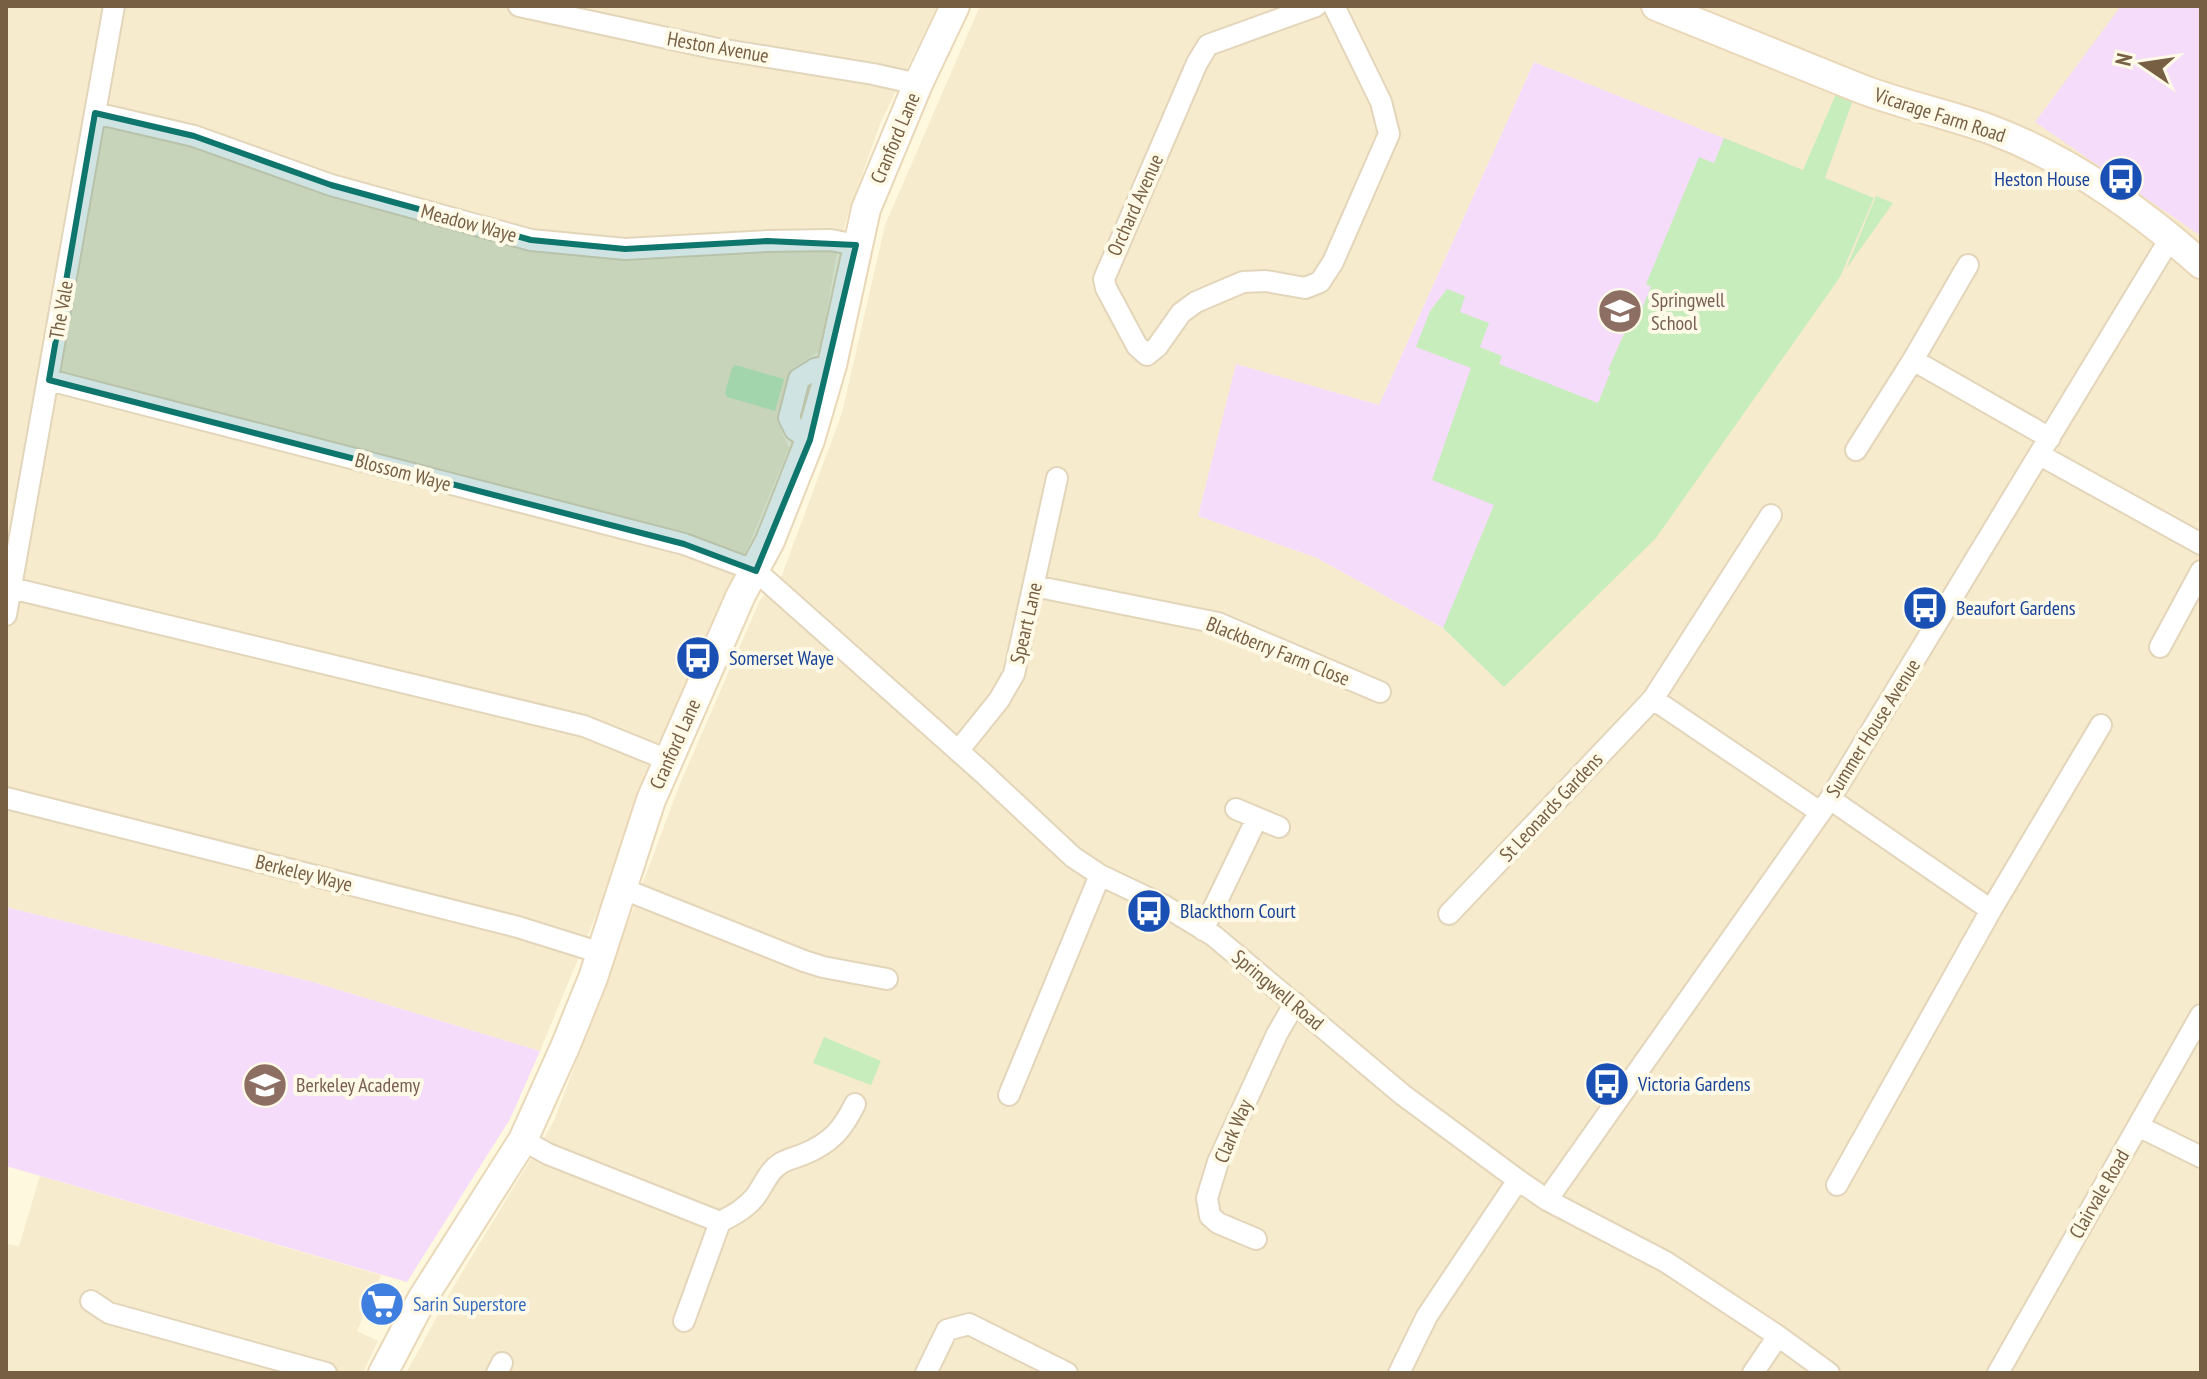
<svg xmlns="http://www.w3.org/2000/svg" width="2207" height="1379" viewBox="0 0 2207 1379" font-family="'PT Sans Narrow',sans-serif">
<style>
.residential{fill:#f7ebcd;fill-rule:evenodd}
.education{fill:#f5dcfa}
.green{fill:#c8edbc}
.lines{fill:none;stroke-linecap:round;stroke-linejoin:round}
.street-casing{stroke:#e3d5ba;stroke-width:24}
.secondary-casing{stroke:#e9d7b8;stroke-width:32}
.street{stroke:#fff;stroke-width:20}
.secondary{stroke:#fff;stroke-width:28}
.marked{fill:#0f766e;fill-opacity:0.2;stroke:#0f766e;stroke-width:6;stroke-linejoin:round}
.labels{text-anchor:middle;stroke-width:8;stroke-linejoin:round;paint-order:stroke}
.street-label{font-size:20px;fill:#775f44;stroke:#fffae7}
.transit-label{font-size:20px;fill:#164399;stroke:#fffae7;text-anchor:start}
.education-label{font-size:20px;fill:#785e54;stroke:#fffae7;text-anchor:start}
.shop-label{font-size:20px;fill:#366cbe;stroke:#fffae7;text-anchor:start}
</style>
<rect width="100%" height="100%" fill="#fef8df"/>
<!-- residential -->
<path class="residential" d="M6,6h931l-57,118 -34,96 -11,42 -14,88 -30,19 -13,54 11,25 -249,603 -227,-69 -307,-75z
M980,6h1221v1367h-1795l49,-89 99,-163 125,-335 81,-186 22,-25 60,-162 43,-188zM1534,62l269,109 33,-77 17,6 -29,78 -320,509 -61,-59 -126,-70 -119,-42 38,-151 143,40z
M40,1176l341,99 -24,56 21,10 -15,32h-357v-129l13,2z"/>
<!-- education -->
<path class="education" d="M2121,6h80v230l-166,-114z
M1534,62l269,108 50,-70 -28,78 49,20 -34,79 -336,410 -61,-59 -126,-70 -119,-42 38,-152 143,41z
M6,907l307,75 227,69 -30,68 -103,163 -401,-116z"/>
<!-- green -->
<path class="green" d="M1836,94l17,6 -28,78 49,20 -34,79 -184,261 -152,149 -61,-59 51,-123 -62,-25 39,-112 -55,-21 14,-36 17,-22 18,7 -5,16 29,11 -9,24 22,9 -3,8 99,39 13,-32 -3,-1 27,-61 6,2 10,-24 -5,-3 53,-127 15,6 10,-25 79,32z
M1876,196l17,7 -47,66z
M735,365l49,14 -9,32 -48,-14 -2,-4 7,-25z
M824,1037l57,24 -10,24 -58,-22z"/>
<g class="lines">
<!-- street casing -->
<g class="street-casing">
<path id="street" d="M519,6l194,42 160,26 45,10
M1316,6l-108,39 -11,18 -93,216 2,9 31,58 10,9 10,-8 24,-34 15,-11 47,-20 23,-1 39,7 15,-6 13,-20 56,-128 -8,-32 -47,-96
M95,113l99,23 137,49 200,55 94,9 142,-8 64,-1 25,5
M1913,360l55,-95
M49,380l635,164 72,27 226,201 91,85 27,18 63,30 51,31 189,159 115,85 29,20 119,62 112,74 51,37
M810,440l-15,-10 -6,-12 10,-39 16,-10 17,-4
M1856,450l57,-90 137,78
M2040,455l161,89
M1034,586l184,37 162,69
M11,588l573,138 84,34
M6,615l108,-609
M2160,647l41,-76
M1653,699l118,-184
M958,751l41,-51 15,-26 43,-196
M6,798l512,129 83,26
M1830,799l161,111 -154,275
M1236,809l43,18
M621,888l183,73 19,6 64,12
M1991,910l110,-185
M1449,914l204,-215 167,113
M1203,930l54,-112
M1009,1095l91,-220
M2138,1126l63,31
M523,1140l25,14 172,68c13,-7 25,-13 35,-25 9,-12 13,-26 26,-34 7,-4 16,-6 23,-9 27,-11 39,-25 51,-50
M1547,1200l283,-401 341,-562
M1256,1239l-38,-16 -8,-7 -3,-18 11,-36 59,-128 18,-31
M91,1301l18,12 217,60
M684,1321l36,-99
M497,1373l5,-10
M926,1373l21,-43 22,-6 98,49
M1399,1373l28,-57 91,-136
M1753,1373l25,-37
M1998,1373l203,-358"/>
</g>
<!-- secondary casing -->
<g class="secondary-casing">
<path id="secondary" d="M1656,6c68,27 135,55 203,82 43,17 90,26 133,42 77,29 148,80 209,134
M383,1373l39,-74 101,-159 42,-93 28,-69 58,-178 90,-205 29,-54 40,-101 22,-75 34,-156 52,-125 37,-78"/>
</g>
<!-- street -->
<use href="#street" class="street"/>
<!-- secondary -->
<use href="#secondary" class="secondary"/>
</g>
<!-- marked area -->
<path class="marked" d="M95,113l99,23 137,49 200,55 94,9 142,-8 89,4 -46,195 -54,131 -72,-27 -635,-164z"/>
<!-- icons -->
<defs>
<g id="bus-disc" transform="scale(2.3)"><circle r="9.5" fill="#1a4fb4" stroke="#fffae7"/><path d="M-5-6H5V4H4V6H2V4H-2V6H-4V4H-5ZM-3.5-4V0h7V-4ZM-3.5 1.2v1.5H-2V1.2ZM2 1.2v1.5H3.5V1.2Z" fill="#fff"/></g>
<g id="school-disc" transform="scale(2.3)"><circle r="9.5" fill="#8d6e63" stroke="#fffae7"/><path d="M0-5L7-2L0 1L-7-2ZM-4 1L0 2.5L4 1V4Q0 6-4 4Z" fill="#fff"/></g>
<g id="supermarket-disc" transform="scale(2.3)"><circle r="9.5" fill="#3f7fe0" stroke="#fffae7"/><path d="M-6-5.5h2.5l.6 2H6L4.5 2H-2.5L-4.4-4H-6ZM-1.5 3.2a1.3 1.3 0 1 0 .1 0ZM3 3.2a1.3 1.3 0 1 0 .1 0Z" fill="#fff"/></g>
</defs>
<g fill-rule="evenodd">
<use href="#bus-disc" x="2121" y="179"/>
<use href="#school-disc" x="1620" y="311"/>
<use href="#bus-disc" x="1925" y="608"/>
<use href="#bus-disc" x="698" y="658"/>
<use href="#bus-disc" x="1149" y="911"/>
<use href="#bus-disc" x="1607" y="1084"/>
<use href="#school-disc" x="265" y="1085"/>
<use href="#supermarket-disc" x="382" y="1304"/>
</g>
<g class="labels">
<!-- street labels -->
<g class="street-label">
<text transform="translate(718 47) rotate(10)" y="7">Heston Avenue</text>
<text transform="translate(1940 115) rotate(18)" y="7">Vicarage Farm Road</text>
<text transform="translate(895 138) rotate(-67)" y="7">Cranford Lane</text>
<text transform="translate(1135 205) rotate(-66)" y="7">Orchard Avenue</text>
<text transform="translate(469 223) rotate(15)" y="7">Meadow Waye</text>
<text transform="translate(61 310) rotate(-80)" y="7">The Vale</text>
<text transform="translate(403 472) rotate(15)" y="7">Blossom Waye</text>
<text transform="translate(1026 623) rotate(-77)" y="7">Speart Lane</text>
<text transform="translate(1278 651) rotate(22)" y="7">Blackberry Farm Close</text>
<text transform="translate(1873 728) rotate(-58)" y="7">Summer House Avenue</text>
<text transform="translate(675 744) rotate(-66)" y="7">Cranford Lane</text>
<text transform="translate(1551 807) rotate(-47)" y="7">St Leonards Gardens</text>
<text transform="translate(304 873) rotate(14)" y="7">Berkeley Waye</text>
<text transform="translate(1278 990) rotate(40)" y="7">Springwell Road</text>
<text transform="translate(1233 1131) rotate(-67)" y="7">Clark Way</text>
<text transform="translate(2099 1194) rotate(-60)" y="7">Clairvale Road</text>
</g>
<!-- transit labels -->
<g class="transit-label">
<text x="2090" y="186" text-anchor="end">Heston House</text>
<text x="1956" y="615">Beaufort Gardens</text>
<text x="729" y="665">Somerset Waye</text>
<text x="1180" y="918">Blackthorn Court</text>
<text x="1638" y="1091">Victoria Gardens</text>
</g>
<!-- education labels -->
<g class="education-label">
<text x="1651" y="307">Springwell<tspan x="1651" dy="23">School</tspan></text>
<text x="296" y="1092">Berkeley Academy</text>
</g>
<!-- shop labels -->
<g class="shop-label">
<text x="413" y="1311">Sarin Superstore</text>
</g>
</g>
<!-- border -->
<rect width="2207" height="1379" fill="none" stroke="#775f44" stroke-width="16"/>
<!-- north arrow -->
<g transform="translate(2143 64) rotate(283)" stroke="#fffae7" stroke-width="6" paint-order="stroke">
<path d="M0-6L14 30L0 20L-14 30Z" fill="#775f44"/>
<text y="-12" font-size="22" font-weight="bold" text-anchor="middle" fill="#775f44">N</text>
</g>
</svg>
